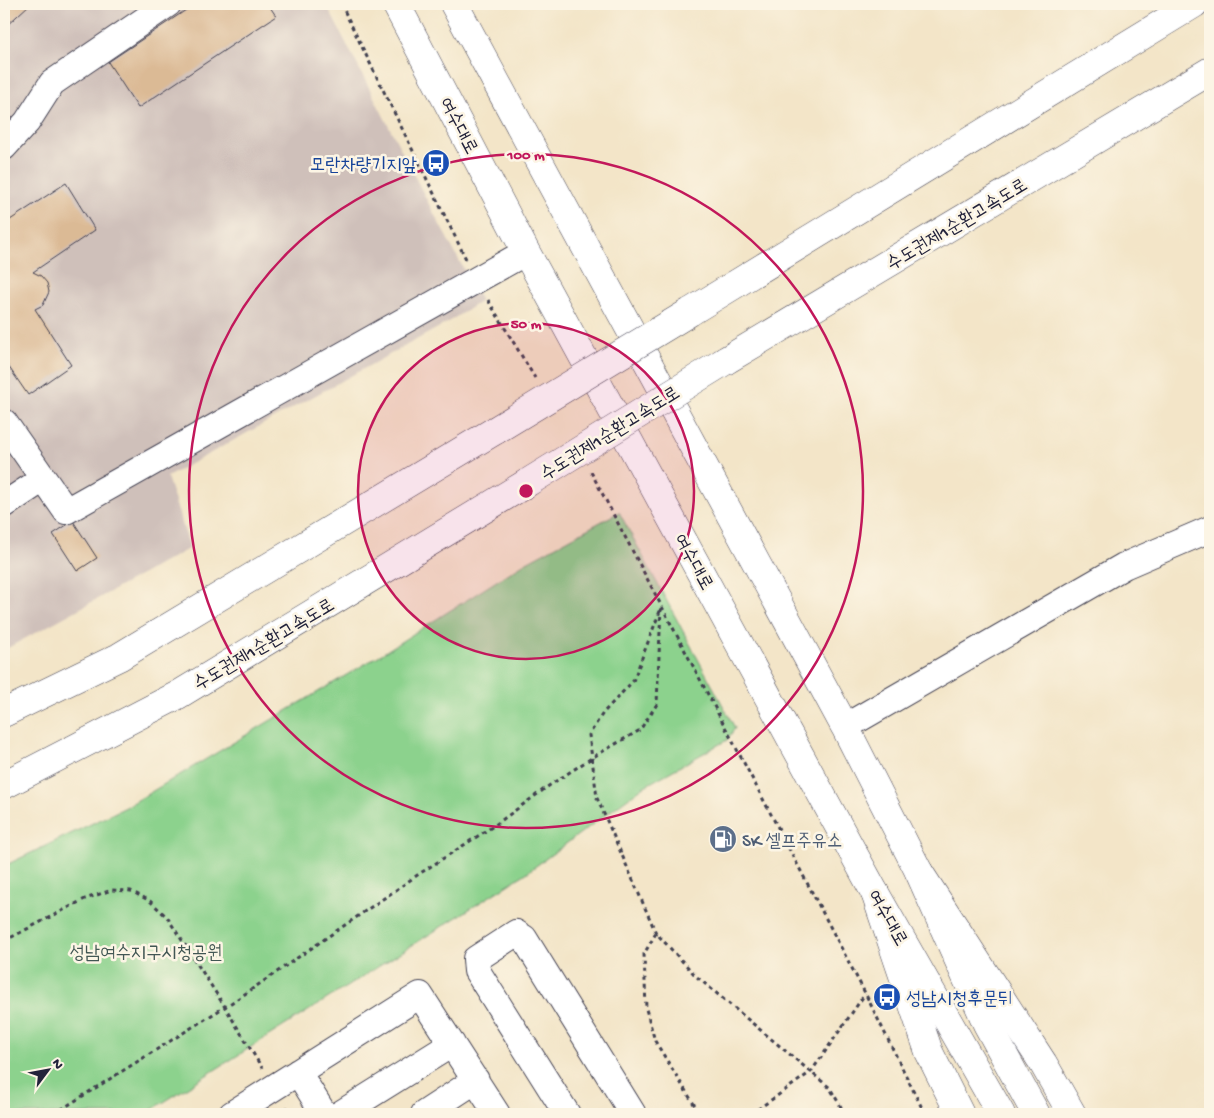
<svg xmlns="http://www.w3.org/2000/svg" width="1214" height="1118" viewBox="0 0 1214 1118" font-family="'Gochi Hand','Poor Story',sans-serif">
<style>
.industrial{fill:#cfc0ba}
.green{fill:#8cd28d;stroke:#577a64}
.building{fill:#dbba95}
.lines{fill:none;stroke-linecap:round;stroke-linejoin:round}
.minor-casing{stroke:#413f50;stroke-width:28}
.major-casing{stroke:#413f50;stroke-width:29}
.highway-casing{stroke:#413f50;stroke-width:29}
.path{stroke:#413f50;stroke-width:3;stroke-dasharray:4 4;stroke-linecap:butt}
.minor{stroke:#fff;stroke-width:26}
.major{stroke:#fff;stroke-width:28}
.highway{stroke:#fff;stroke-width:28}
.highway-bridge-casing{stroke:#413f50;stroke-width:29;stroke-linecap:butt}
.highway-bridge{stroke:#fff;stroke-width:28}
.ring{fill:none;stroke:#c2185b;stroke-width:2.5}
.labels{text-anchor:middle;stroke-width:5;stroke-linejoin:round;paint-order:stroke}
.street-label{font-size:19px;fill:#22223b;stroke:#fcf5e5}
.transit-label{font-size:19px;fill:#164399;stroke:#fcf5e5;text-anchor:end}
.service-label{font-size:19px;fill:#4e5e75;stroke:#fcf5e5;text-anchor:start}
.park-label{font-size:19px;fill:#425754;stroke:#fcf5e5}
.centre{fill:#c2185b;stroke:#fcf5e5;stroke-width:2.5}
.ring-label{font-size:15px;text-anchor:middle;font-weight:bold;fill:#c2185b;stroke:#fcf5e5;stroke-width:5;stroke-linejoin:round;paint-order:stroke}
</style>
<rect width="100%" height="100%" fill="#fcf5e5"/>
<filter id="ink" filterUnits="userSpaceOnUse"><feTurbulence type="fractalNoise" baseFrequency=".02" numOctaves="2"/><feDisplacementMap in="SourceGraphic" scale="10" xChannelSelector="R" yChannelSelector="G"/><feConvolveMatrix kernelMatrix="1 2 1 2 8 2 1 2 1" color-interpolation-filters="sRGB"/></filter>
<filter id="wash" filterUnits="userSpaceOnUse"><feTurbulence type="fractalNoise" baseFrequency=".0096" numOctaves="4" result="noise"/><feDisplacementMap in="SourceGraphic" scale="20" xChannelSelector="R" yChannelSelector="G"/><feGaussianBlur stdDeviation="1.12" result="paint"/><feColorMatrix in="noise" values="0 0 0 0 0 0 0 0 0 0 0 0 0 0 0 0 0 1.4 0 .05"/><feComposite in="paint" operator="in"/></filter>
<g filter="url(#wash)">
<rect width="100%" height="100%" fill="#f3e5c8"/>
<!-- industrial -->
<path class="industrial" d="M4,4h322l106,206 49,91 -36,23 -278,153 23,71 -186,102z"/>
<!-- green -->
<path class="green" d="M619,512l116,216 -8,12 -84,47 -118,87 -380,240h-141v-248l122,-59 254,-152 145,-92z"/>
<g id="blocks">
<!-- building -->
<path class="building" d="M4,4h26l-26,24z
M195,4h73l8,12 -138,92 -30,-46z
M66,183l29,47 -62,42 8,4 6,7 2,9 -6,13 -8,4 36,56 -43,30 -24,-35v-136z
M73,521l24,37 -20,13 -24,-37z"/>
</g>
</g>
<g filter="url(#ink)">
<use href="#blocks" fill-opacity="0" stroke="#413f50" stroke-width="1"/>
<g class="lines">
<!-- minor casing -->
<g class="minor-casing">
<path id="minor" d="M4,147l23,-25 25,-39 116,-79
M4,422l62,89 460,-259
M4,505l39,-26
M845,727l279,-161 86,-37
M298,1072l26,42
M232,1114l188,-119 77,119
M340,1114l112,-70
M424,1114l52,-34
M567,1114l-90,-143 -1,-12 40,-26 8,5 109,176"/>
</g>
<!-- major casing -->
<g class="major-casing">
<path id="major" d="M396,4l130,248 349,641 54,159 31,62
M454,4l391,723 74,145 124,191 29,51"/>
</g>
<!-- highway casing -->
<g class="highway-casing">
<path id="highway" d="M690,312l504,-308
M725,361l485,-290
M4,713l115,-56 377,-227
M4,785l174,-90 349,-212
M919,872l68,152 49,90
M875,893l126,221"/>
</g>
<!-- path -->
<path class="path" d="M341,4l125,255
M488,300l47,78
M591,472l274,521 60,121
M660,611l-27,70 -30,32 -14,22 8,63 59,135 41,44 133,111 15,26
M656,933l-12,21 2,55 9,32 45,73
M4,941l81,-42 27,-9 19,1 19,10 17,16 58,90 37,61
M286,1107l4,7
M54,1114l188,-118 177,-122 76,-49 55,-40 43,-28 47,-27 17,-26 4,-97
M751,1114l60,-42 54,-78"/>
<!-- minor -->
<use href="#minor" class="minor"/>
<!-- major -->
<use href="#major" class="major"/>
<!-- highway -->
<use href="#highway" class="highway"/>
<!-- highway-bridge casing -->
<g class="highway-bridge-casing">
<path id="highway-bridge" d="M496,430l194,-118
M527,483l198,-122"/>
</g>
<!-- highway-bridge -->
<use href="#highway-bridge" class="highway-bridge"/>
</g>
</g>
<!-- distance rings -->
<circle cx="526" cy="491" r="168" fill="#c2185b" fill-opacity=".12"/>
<g class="ring">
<circle cx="526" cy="491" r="168"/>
<circle cx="526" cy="491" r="337"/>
</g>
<!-- icons -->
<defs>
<g id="bus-disc" transform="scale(1.4375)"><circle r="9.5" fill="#1a4fb4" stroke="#fcf5e5"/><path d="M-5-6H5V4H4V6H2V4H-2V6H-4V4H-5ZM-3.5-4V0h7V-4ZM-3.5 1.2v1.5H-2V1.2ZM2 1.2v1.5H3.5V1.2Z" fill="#fff"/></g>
<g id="fuel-disc" transform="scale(1.4375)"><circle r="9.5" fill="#5c6f8a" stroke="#fcf5e5"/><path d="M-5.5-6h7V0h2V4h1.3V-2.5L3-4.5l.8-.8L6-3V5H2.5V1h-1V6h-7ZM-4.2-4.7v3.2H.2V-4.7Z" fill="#fff"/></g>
</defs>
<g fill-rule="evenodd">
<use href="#bus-disc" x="436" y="163"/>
<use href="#fuel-disc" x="723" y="839"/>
<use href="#bus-disc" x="887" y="997"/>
</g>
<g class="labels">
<!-- street labels -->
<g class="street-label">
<text transform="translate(460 125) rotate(62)" y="7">여수대로</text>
<text transform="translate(956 223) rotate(-31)" y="7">수도권제1순환고속도로</text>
<text transform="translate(609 432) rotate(-32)" y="7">수도권제1순환고속도로</text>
<text transform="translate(695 561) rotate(61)" y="7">여수대로</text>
<text transform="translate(263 643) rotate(-31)" y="7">수도권제1순환고속도로</text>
<text transform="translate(889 917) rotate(60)" y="7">여수대로</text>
</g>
<!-- transit labels -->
<g class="transit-label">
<text x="417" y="170">모란차량기지앞</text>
<text x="906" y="1004" text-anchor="start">성남시청후문뒤</text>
</g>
<!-- service labels -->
<g class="service-label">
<text x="742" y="846">SK 셀프주유소</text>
</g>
<!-- park labels -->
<g class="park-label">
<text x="146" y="958">성남여수지구시청공원</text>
</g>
</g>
<circle cx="526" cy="491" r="8" class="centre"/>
<g class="ring-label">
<text x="526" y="159">100 m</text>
<text x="526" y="328">50 m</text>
</g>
<!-- margin -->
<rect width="1214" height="1118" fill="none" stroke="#fcf5e5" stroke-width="20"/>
<!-- north arrow -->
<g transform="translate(48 1070) rotate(58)" stroke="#fcf5e5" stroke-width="4" paint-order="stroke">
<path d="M0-4L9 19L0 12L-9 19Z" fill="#22223b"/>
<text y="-8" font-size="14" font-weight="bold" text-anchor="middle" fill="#22223b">N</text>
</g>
</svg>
